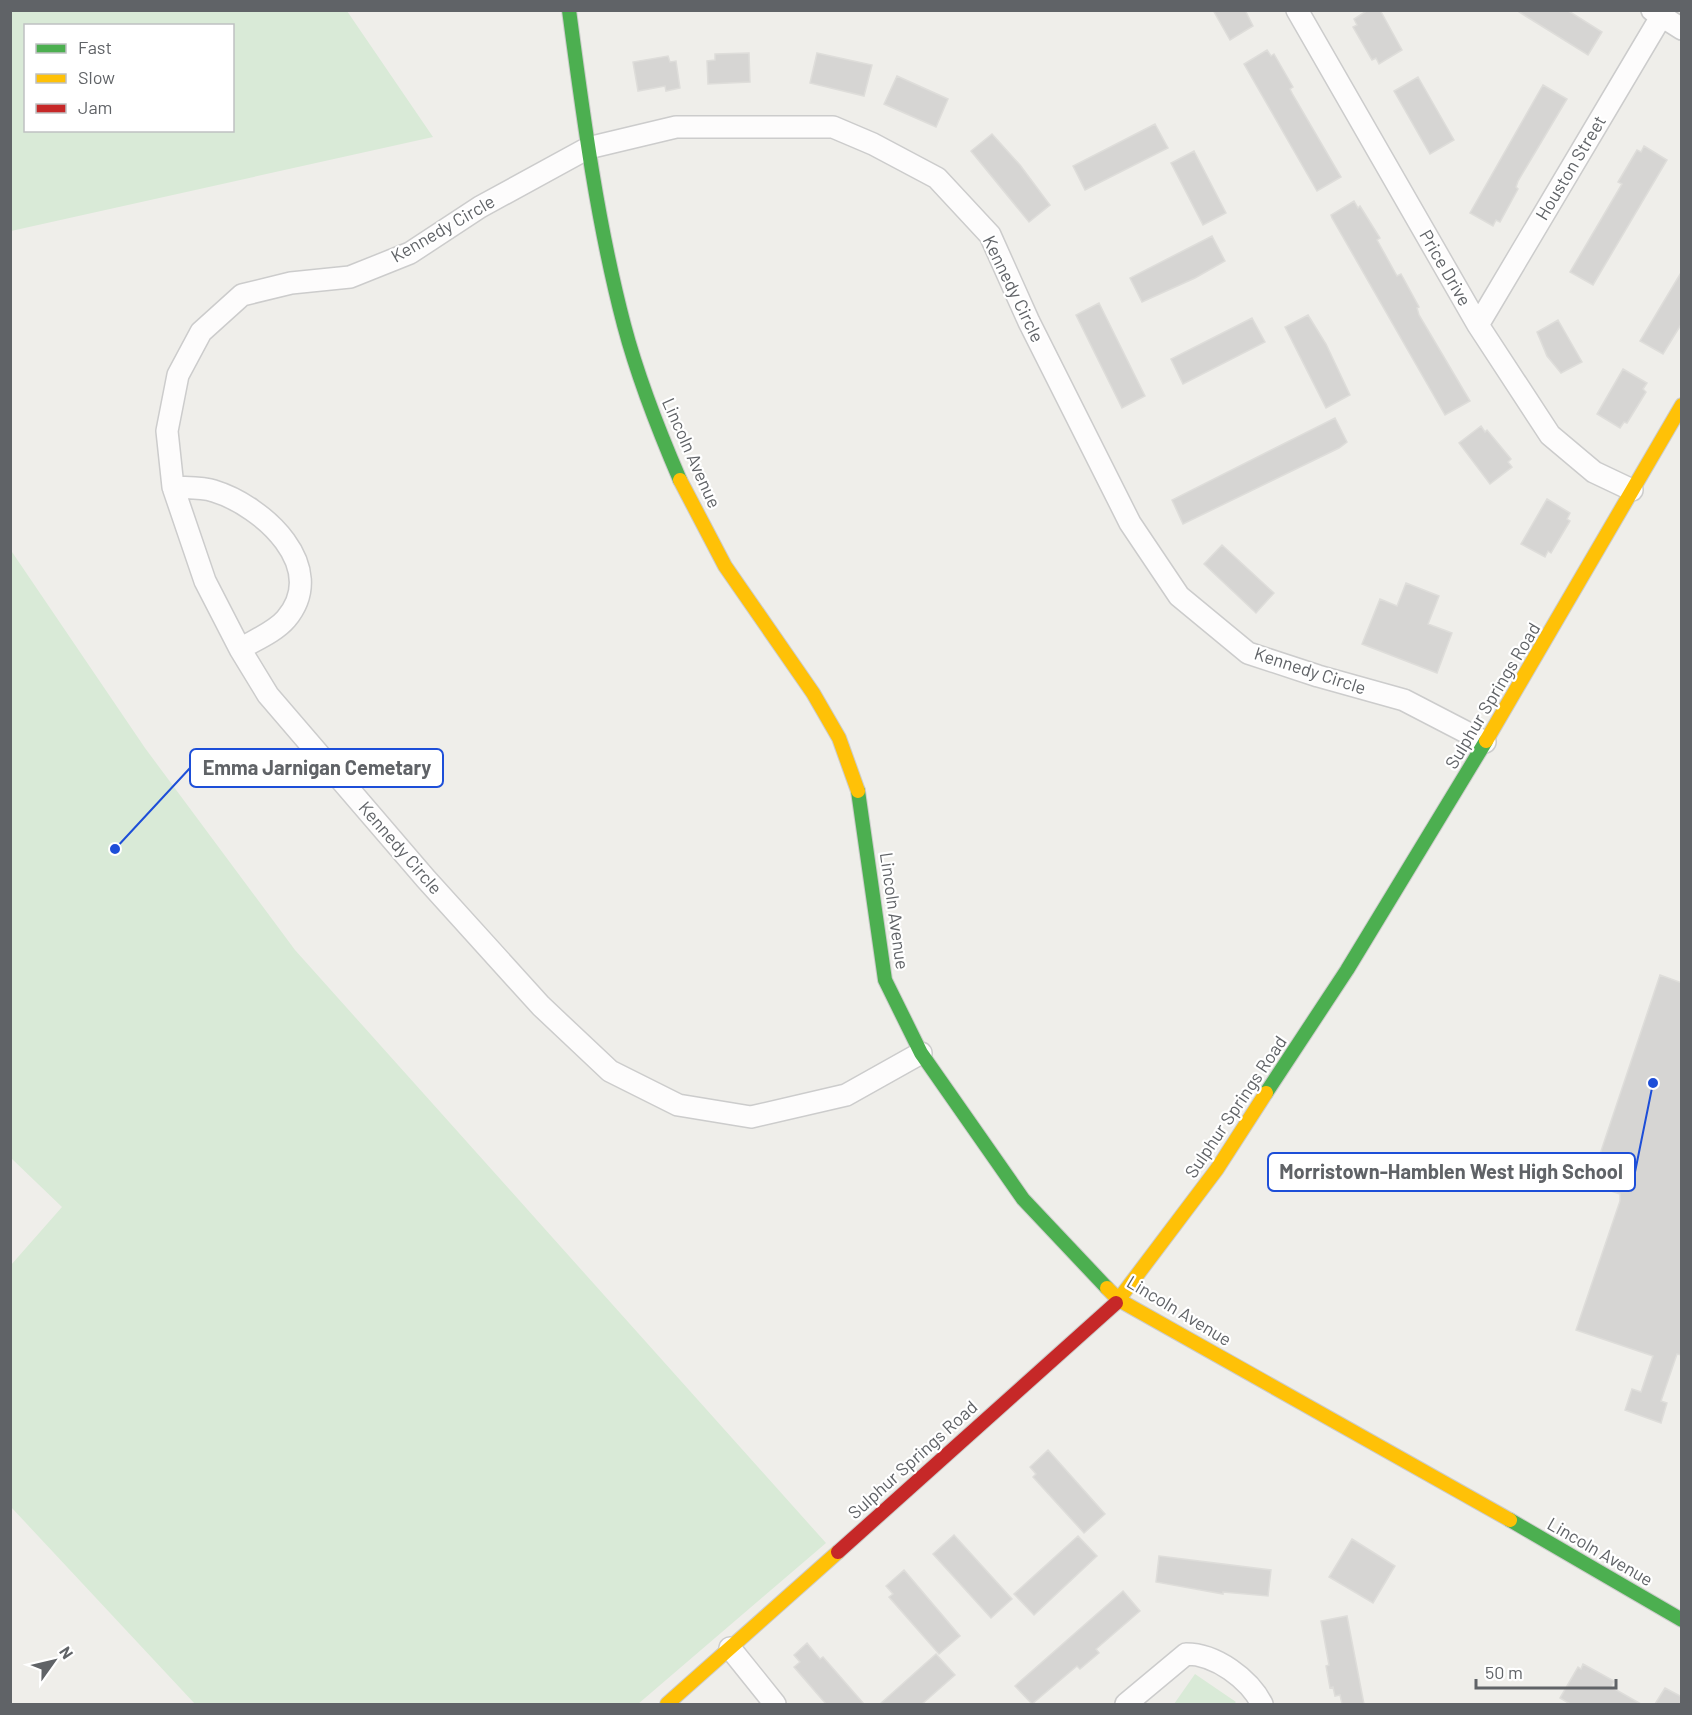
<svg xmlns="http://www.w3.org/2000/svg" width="1692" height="1715" viewBox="0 0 1692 1715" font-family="Barlow,sans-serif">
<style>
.green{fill:#d9ead7;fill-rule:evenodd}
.building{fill:#d6d5d3;stroke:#deddda;stroke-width:1.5}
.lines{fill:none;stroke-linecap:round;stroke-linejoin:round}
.street-casing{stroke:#ccc;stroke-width:24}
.fast-casing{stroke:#cccccb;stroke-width:16}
.slow-casing{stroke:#cccccb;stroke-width:16}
.jam-casing{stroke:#cccccb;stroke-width:16}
.street{stroke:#fdfcfc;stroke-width:21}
.fast{stroke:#4caf50;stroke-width:14}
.slow{stroke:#ffc107;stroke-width:14}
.jam{stroke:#c62828;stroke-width:14}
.labels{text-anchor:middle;stroke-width:4.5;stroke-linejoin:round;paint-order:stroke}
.street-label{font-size:18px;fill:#606367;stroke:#fff}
.leader{fill:none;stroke:#1d4ed8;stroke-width:2}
.callout-dot{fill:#1d4ed8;stroke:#fff;stroke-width:2}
.callout{fill:#fff;stroke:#1d4ed8;stroke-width:2}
.callout-label{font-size:20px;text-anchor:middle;font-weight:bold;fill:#606367}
</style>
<rect width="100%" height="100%" fill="#efeeea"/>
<!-- green -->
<path class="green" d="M10,11h337l86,126 -422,94zM26,26h206v104h-206z
M10,549l135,199 150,202 531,593 -188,161h-443l-184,-197v-242l51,-58 -51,-49z
M1195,1674l41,28 -2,2h-60z"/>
<!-- building -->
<path class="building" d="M1213,10h32l8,16 -23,14z
M1368,10h12l22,40 -23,14 -3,-6 -4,2 -19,-33 4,-2 -3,-6z
M1516,10h51l35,22 -14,23z
M1267,50l4,6 3,-2 19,33 -3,2 3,6 48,82 -24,14 -73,-127z
M749,53l1,29 -42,2 -1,-23 8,-1v-6z
M817,53l55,12 -8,31 -54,-13z
M668,56l2,6 6,-1 4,27 -14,3 -1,-5 -27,5 -5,-29z
M897,76l51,23 -12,28 -52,-23z
M1418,77l36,63 -24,14 -36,-63z
M1543,85l24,14 -49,82 -2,6 2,2 -18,33 -4,-2 -3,6 -23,-13z
M1155,124l13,24 -83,42 -12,-24z
M992,134l28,31 30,40 -21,17 -58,-71z
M1644,146l23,14 -74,125 -23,-13 52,-88 -4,-2 19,-32 4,2z
M1194,151l32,62 -23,12 -32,-62z
M1354,201l4,7 2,-2 20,32 -3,2 20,36 4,-2 18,33 -2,1 2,7 51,86 -25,14 -113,-197 -1,-3z
M1212,236l13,25 -30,17 -53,24 -12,-24z
M1682,271v52l-19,31 -23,-13z
M1099,303l46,93 -23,12 -46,-93z
M1308,315l18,29 24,51 -24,13 -41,-81z
M1252,318l13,24 -82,42 -12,-25z
M1558,320l24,42 -21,11 -14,-17 -10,-24z
M1623,369l24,14 -4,6 3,3 -19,31 -3,-1 -4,6 -23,-14z
M1335,418l12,24 -8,6 -156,76 -11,-24z
M1481,426l4,6 2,-2 24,29 -3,3 4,5 -22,17 -31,-41z
M1547,499l23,14 -3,6 3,2 -19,32 -3,-2 -3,6 -24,-13z
M1222,545l52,48 -18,20 -52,-49z
M1406,583l33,13 -11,28 24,9 -15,40 -75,-29 18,-45 17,7z
M1660,975l22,8v372l-5,-1 -16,47 6,2 -6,20 -36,-13 7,-21 9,3 12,-36 -77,-26 44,-129v-7l-30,-10z
M1048,1450l57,64 -21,19 -51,-56 3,-3 -6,-7z
M954,1535l58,64 -21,19 -58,-64z
M1078,1536l19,20 -63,59 -20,-21z
M1352,1539l43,27 -22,37 -44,-26z
M1159,1556l112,14 -3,26 -45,-4v2l-67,-12z
M904,1570l56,66 -21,18 -50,-57 4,-3 -7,-8z
M1123,1591l17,20 -44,38 3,4 -19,16 -3,-3 -45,38 -17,-18z
M1347,1616l17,88h-22l-2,-9 -5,1 -2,-9 -3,1 -4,-22 3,-1 -8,-44z
M807,1643l13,16 3,-2 41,47h-38l-32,-37 6,-5 -6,-7z
M936,1654l19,21 -33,29h-42z
M1583,1664l31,17 -3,6 30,17h-71l-10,-6 18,-31 3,2z
M1665,1688l17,9v7h-27z"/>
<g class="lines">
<!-- street casing -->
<g class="street-casing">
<path id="street" d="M1297,10l181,315 72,110 44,37 38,18
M1652,10l30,19
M1478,325l187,-315
M173,487c13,1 29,0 41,4 49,15 116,76 72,128 -11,13 -33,22 -46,30
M921,1053l-75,42 -95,22 -73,-12 -68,-34 -69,-65 -115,-127 -158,-184 -28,-46 -35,-68 -32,-94 -6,-56 11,-56 23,-43 41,-37 49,-12 59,-6 60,-24 70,-46 108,-59 88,-21h157l40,17 64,34 53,57 39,87 101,201 49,73 69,57 70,23 86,24 81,42
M730,1648l45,56
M1126,1704l60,-50c30,0 63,25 76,50"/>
</g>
<!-- fast casing -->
<g class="fast-casing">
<path id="fast" d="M569,10c14,105 28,212 55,315 14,53 34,104 56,155
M858,791l27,189 36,73 102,146 84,89
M1266,1093l81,-123 139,-229
M1510,1520l172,100"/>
</g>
<!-- slow casing -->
<g class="slow-casing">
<path id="slow" d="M680,480l45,86 88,127 26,45 19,53
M1486,741l196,-336
M1107,1288l12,12 391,220
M1116,1303l101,-134 49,-76
M667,1704l171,-152"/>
</g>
<!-- jam casing -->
<g class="jam-casing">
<path id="jam" d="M838,1552l278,-249"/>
</g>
<!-- street -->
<use href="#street" class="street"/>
<!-- fast -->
<use href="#fast" class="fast"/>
<!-- slow -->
<use href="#slow" class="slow"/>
<!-- jam -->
<use href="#jam" class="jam"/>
</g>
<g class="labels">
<!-- street labels -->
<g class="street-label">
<text transform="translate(1571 168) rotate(-59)" y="6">Houston Street</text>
<text transform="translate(443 229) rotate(-30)" y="6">Kennedy Circle</text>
<text transform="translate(1445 268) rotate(60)" y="6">Price Drive</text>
<text transform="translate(1013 289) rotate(64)" y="6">Kennedy Circle</text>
<text transform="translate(691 453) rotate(66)" y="6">Lincoln Avenue</text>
<text transform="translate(1310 671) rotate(18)" y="6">Kennedy Circle</text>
<text transform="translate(1493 696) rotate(-59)" y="6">Sulphur Springs Road</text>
<text transform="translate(400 848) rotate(49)" y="6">Kennedy Circle</text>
<text transform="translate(894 911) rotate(82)" y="6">Lincoln Avenue</text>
<text transform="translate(1236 1107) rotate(-56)" y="6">Sulphur Springs Road</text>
<text transform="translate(1179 1311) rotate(31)" y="6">Lincoln Avenue</text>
<text transform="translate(913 1460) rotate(-42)" y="6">Sulphur Springs Road</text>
<text transform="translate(1600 1552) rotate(30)" y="6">Lincoln Avenue</text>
</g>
</g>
<!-- callouts -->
<path class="leader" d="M115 849L190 768M1653 1083L1635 1172"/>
<g class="callout-dot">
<circle cx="115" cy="849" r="6"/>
<circle cx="1653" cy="1083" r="6"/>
</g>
<g class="callout">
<rect x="190" y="749" width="253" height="38" rx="6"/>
<rect x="1268" y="1153" width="367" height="38" rx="6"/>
</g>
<g class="callout-label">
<text x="317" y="775">Emma Jarnigan Cemetary</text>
<text x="1451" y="1179">Morristown-Hamblen West High School</text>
</g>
<!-- border -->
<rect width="1692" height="1715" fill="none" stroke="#606367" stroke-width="24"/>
<!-- legend -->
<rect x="24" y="24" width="210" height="108" fill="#ffffff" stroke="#bfc1c2" stroke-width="1.5"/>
<rect x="36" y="44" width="30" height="9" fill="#4caf50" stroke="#bfc1c2" stroke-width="1.5"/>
<text x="78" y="54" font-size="18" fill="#606367">Fast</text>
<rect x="36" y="74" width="30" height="9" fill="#ffc107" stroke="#bfc1c2" stroke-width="1.5"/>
<text x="78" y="84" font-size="18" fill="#606367">Slow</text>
<rect x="36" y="104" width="30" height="9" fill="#c62828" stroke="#bfc1c2" stroke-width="1.5"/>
<text x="78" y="114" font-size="18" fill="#606367">Jam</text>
<!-- north arrow -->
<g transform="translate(54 1661) rotate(56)" stroke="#ffffff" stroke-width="4.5" paint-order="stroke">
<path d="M0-4.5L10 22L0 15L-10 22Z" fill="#606367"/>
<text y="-9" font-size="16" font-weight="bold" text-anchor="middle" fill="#606367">N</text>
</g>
<!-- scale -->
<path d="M1476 1679v9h140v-9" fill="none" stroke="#606367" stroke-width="3"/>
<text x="1485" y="1679" font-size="18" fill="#606367" stroke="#ffffff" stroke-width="4.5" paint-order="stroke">50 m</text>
</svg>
